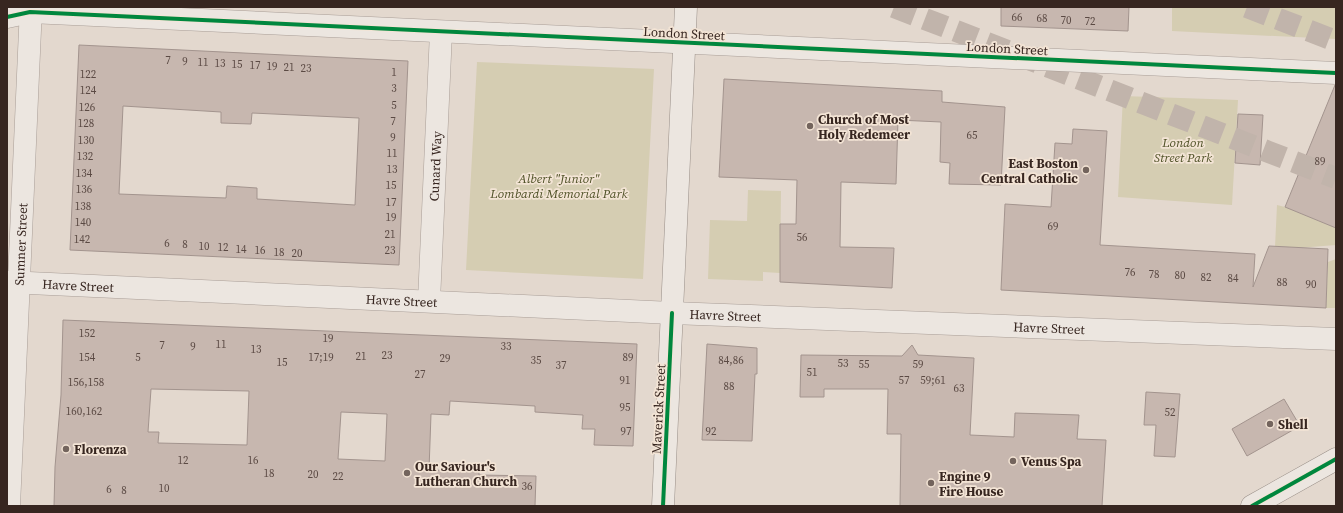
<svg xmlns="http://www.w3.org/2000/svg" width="1343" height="513" viewBox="0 0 1343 513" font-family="'Source Serif 4',serif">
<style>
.green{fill:#d5cdb2}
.building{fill:#c7b7af;stroke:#a3948e;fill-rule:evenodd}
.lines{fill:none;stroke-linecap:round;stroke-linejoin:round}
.motorway-tunnel{stroke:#c1b4ab;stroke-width:22;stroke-dasharray:22 11;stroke-linecap:butt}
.minor-casing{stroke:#a99e97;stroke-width:23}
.tertiary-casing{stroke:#a99e97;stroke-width:23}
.secondary-casing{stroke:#988e87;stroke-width:23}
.minor{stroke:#ece6e0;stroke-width:22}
.tertiary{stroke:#ece6e0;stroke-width:22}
.secondary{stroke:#ece6e0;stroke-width:22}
.cycleway-casing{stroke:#f3e4d5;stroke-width:6}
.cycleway{stroke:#00873e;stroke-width:4}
.poi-dot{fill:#73645d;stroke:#f3e4d5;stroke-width:1.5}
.labels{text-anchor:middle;stroke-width:3.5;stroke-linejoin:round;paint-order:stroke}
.number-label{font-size:11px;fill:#5b4a44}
.street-label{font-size:13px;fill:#372620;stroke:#f3e4d5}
.poi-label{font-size:13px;font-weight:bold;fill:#372620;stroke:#f3e4d5;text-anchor:start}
.park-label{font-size:13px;font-style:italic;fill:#505228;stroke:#f3e4d5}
</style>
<rect width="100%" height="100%" fill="#e3d8ce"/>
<!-- green -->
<path class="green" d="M1172,7h164v32l-164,-8z
M477,62l177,7 -11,210 -177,-9z
M1123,96l115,4 -6,105 -114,-8z
M748,190l33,1 -1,82 -17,-1v9l-55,-2 2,-59 37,1z
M1277,205l8,2 51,21v17l-38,3 -23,-1z
M1336,259v49h-10l2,-46z"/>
<!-- building -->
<path class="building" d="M1001,7h128l-1,24 -127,-5z
M79,45l329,16 -9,204 -329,-15zM123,106l98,6v11l30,1 1,-11 107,5 -4,87 -98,-6v-11l-30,-2 -1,12 -107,-4z
M724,79l218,12v11l63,5 -4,78 -52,-1 1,-21 -10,-1 1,-40 -43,-2 -2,64 -55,-2 -1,65 54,1 -2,40 -112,-6v-58h16l1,-44 -78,-3z
M1335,85h1v143l-51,-21z
M1238,114l25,1 -3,50 -25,-2z
M1073,129l34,2 -7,114 155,9 -2,33 16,-41 59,3 -2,59 -325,-18 4,-86 46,3 4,-64 17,1z
M63,320l574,24 -4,102 -39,-1 1,-16h-13l1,-14 -48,-3v-6l-85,-5 -1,14 -18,-1 -2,56 50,1v4l57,1 -1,30h-481l1,-39 6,-72zM151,389l98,2 -2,54 -89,-2 1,-11h-11zM341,412l46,2 -2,47 -47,-2z
M707,344l50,4v26h-2l-3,67 -50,-1z
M912,345l6,10 56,3 -4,77 44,2 1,-24 64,2 -2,24 29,1 -4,66h-202l1,-72h-14l1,-45h-64v8h-24l1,-42 101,1z
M1146,392l34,2 -5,63 -21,-1 2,-31h-12z
M1284,399l16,27 -53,30 -15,-27z"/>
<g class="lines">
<!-- motorway-tunnel -->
<path class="motorway-tunnel" d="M894,7l442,171
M1247,7l89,34"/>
<!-- minor casing -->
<g class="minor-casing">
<g id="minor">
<path d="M7,17l23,-5 1306,61"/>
<path id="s1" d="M7,282l665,31 664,26"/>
<path id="s2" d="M429,301l12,-269"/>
</g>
</g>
<!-- tertiary casing -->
<g class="tertiary-casing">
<g id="tertiary">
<path id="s3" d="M9,506l22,-499"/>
</g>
</g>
<!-- secondary casing -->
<g class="secondary-casing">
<path id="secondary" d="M663,506l23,-499
M1252,506l84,-47"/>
</g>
<!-- minor -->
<use href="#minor" class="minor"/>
<!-- tertiary -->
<use href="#tertiary" class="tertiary"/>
<!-- secondary -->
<use href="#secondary" class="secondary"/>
<!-- cycleway casing -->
<g class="cycleway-casing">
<path id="cycleway" d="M7,17l23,-5 1306,61
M663,506l9,-193
M1252,506l84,-47"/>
</g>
<!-- cycleway -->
<use href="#cycleway" class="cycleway"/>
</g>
<!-- markers -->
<g class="poi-dot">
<circle cx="810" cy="126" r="4"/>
<circle cx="1086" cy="170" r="4"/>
<circle cx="1270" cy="424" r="4"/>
<circle cx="66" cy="449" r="4"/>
<circle cx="1013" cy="461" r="4"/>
<circle cx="407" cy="473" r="4"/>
<circle cx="931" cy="483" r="4"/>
</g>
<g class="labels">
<!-- number labels -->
<g class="number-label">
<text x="1017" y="21">66</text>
<text x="1042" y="22">68</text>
<text x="1066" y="24">70</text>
<text x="1090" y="25">72</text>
<text x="168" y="64">7</text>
<text x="185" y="65">9</text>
<text x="203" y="66">11</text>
<text x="220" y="67">13</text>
<text x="237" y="68">15</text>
<text x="255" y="69">17</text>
<text x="272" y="70">19</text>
<text x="289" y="71">21</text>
<text x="306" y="72">23</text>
<text x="394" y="76">1</text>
<text x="88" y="78">122</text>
<text x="394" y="92">3</text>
<text x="88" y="94">124</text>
<text x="394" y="109">5</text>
<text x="87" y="111">126</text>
<text x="393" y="125">7</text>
<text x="86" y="127">128</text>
<text x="972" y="139">65</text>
<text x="393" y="141">9</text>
<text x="86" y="144">130</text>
<text x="392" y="157">11</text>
<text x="85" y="160">132</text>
<text x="1320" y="165">89</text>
<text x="392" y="173">13</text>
<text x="84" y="177">134</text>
<text x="391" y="189">15</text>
<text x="84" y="193">136</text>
<text x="391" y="206">17</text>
<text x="83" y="210">138</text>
<text x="391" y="221">19</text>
<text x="83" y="226">140</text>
<text x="1053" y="230">69</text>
<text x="390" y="238">21</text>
<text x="802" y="241">56</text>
<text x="82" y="243">142</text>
<text x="167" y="247">6</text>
<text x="185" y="248">8</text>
<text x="204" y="250">10</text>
<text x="223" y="251">12</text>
<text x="241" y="253">14</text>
<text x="260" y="254">16</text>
<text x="390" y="254">23</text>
<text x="279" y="256">18</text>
<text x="297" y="257">20</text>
<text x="1130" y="276">76</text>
<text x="1154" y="278">78</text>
<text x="1180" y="279">80</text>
<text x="1206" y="281">82</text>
<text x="1233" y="282">84</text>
<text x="1282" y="286">88</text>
<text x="1311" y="288">90</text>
<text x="87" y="337">152</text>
<text x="328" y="342">19</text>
<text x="221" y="348">11</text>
<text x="162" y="349">7</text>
<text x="193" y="350">9</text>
<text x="506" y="350">33</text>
<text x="256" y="353">13</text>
<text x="387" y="359">23</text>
<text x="361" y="360">21</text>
<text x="87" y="361">154</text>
<text x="138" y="361">5</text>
<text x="321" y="361">17;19</text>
<text x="628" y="361">89</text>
<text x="445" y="362">29</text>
<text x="536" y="364">35</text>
<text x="731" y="364">84,86</text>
<text x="282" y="366">15</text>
<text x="843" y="367">53</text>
<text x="864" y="368">55</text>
<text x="918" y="368">59</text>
<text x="561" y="369">37</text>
<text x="812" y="376">51</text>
<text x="420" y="378">27</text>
<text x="625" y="384">91</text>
<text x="904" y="384">57</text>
<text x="933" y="384">59;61</text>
<text x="86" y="386">156,158</text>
<text x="729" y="390">88</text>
<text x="959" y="392">63</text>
<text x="625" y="411">95</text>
<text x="84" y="415">160,162</text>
<text x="1170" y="416">52</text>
<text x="626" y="435">97</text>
<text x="711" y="435">92</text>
<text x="183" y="464">12</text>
<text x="253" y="464">16</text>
<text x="269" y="477">18</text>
<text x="313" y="478">20</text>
<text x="338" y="480">22</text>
<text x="527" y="490">36</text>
<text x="164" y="492">10</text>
<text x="109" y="493">6</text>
<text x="124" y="494">8</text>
</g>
<!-- street labels -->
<g class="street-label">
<text transform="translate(684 33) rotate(3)" y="5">London Street</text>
<text transform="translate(1007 48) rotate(3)" y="5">London Street</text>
<text dy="5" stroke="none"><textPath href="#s2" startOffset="135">Cunard Way</textPath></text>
<text dy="5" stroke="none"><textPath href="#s3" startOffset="262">Sumner Street</textPath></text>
<text dy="5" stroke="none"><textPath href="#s1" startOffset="71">Havre Street</textPath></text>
<text dy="5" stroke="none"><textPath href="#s1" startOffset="395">Havre Street</textPath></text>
<text dy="5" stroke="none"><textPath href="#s1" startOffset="719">Havre Street</textPath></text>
<text dy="5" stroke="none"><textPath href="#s1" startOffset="1043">Havre Street</textPath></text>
<text transform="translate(658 409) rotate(-87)" y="5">Maverick Street</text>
</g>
<!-- poi labels -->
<g class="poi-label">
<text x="818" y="124">Church of Most<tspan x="818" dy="15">Holy Redemeer</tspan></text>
<text x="1078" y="168" text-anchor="end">East Boston<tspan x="1078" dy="15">Central Catholic</tspan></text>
<text x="1278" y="429">Shell</text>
<text x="74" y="454">Florenza</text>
<text x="1021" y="466">Venus Spa</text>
<text x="415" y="471">Our Saviour's<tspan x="415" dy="15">Lutheran Church</tspan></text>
<text x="939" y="481">Engine 9<tspan x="939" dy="15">Fire House</tspan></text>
</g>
<!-- park labels -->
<g class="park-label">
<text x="1183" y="147">London<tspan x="1183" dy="15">Street Park</tspan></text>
<text x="559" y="183">Albert "Junior"<tspan x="559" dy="15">Lombardi Memorial Park</tspan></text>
</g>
</g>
<!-- border -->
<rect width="1343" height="513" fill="none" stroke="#372620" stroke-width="16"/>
</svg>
